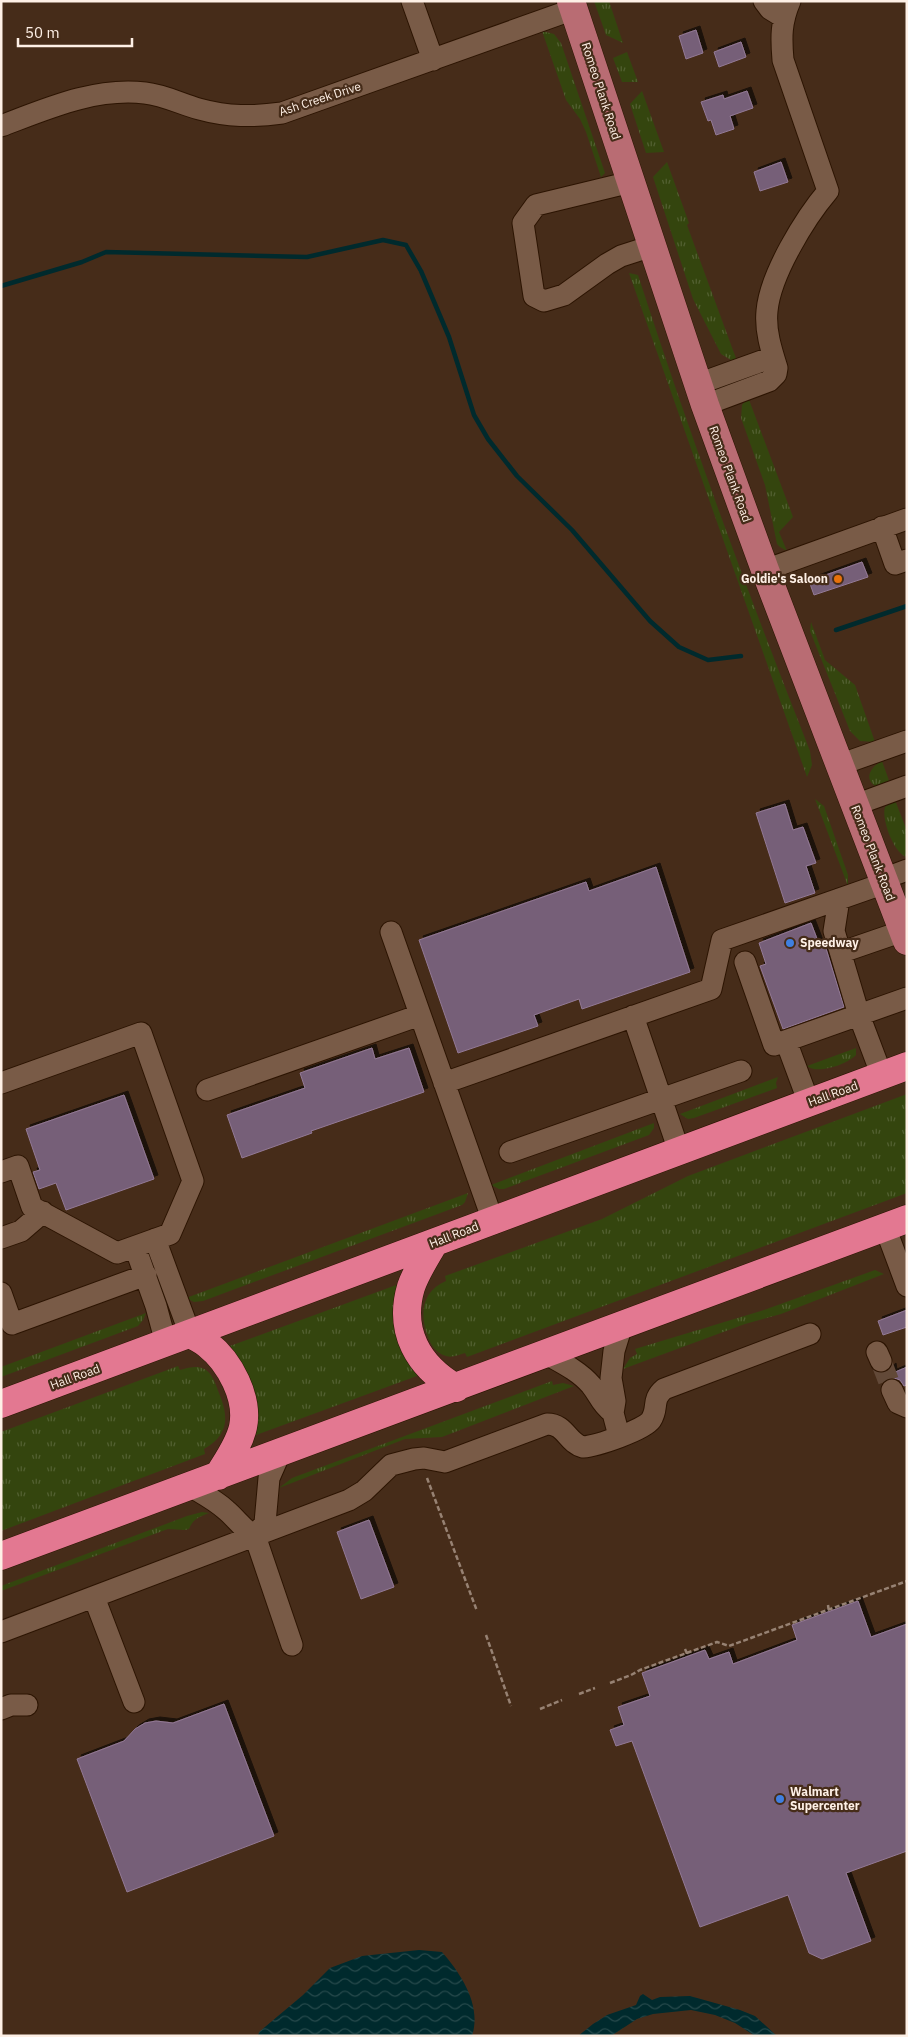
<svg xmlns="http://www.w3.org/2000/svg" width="908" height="2037" viewBox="0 0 908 2037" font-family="'IBM Plex Sans',sans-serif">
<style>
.grass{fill:url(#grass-tufts)}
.water{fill:url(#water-waves)}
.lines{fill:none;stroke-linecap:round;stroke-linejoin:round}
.stream{stroke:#002a2d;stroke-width:4.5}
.building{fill:#765e78;stroke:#937a96;filter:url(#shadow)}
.minor-tunnel{stroke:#624938;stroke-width:21;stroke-dasharray:21 11;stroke-linecap:butt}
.minor-casing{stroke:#2c1402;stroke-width:23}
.major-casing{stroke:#2c1402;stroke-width:29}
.highway-casing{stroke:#2c1402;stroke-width:29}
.path{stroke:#978273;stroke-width:2.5;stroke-dasharray:5 2.5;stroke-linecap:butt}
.minor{stroke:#795b47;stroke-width:21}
.major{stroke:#b96c73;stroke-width:28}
.highway{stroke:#e37891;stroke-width:28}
.food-dot{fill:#e8710a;stroke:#462c19;stroke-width:2}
.shop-dot{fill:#3f7fe0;stroke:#462c19;stroke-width:2}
.labels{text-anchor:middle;stroke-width:4.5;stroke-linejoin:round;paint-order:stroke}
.street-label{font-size:12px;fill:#fef0e6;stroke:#462c19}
.poi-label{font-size:12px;font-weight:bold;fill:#fef0e6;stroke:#462c19;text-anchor:start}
</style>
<defs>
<pattern id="grass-tufts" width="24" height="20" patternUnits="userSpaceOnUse" patternTransform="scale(1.25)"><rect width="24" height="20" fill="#34450e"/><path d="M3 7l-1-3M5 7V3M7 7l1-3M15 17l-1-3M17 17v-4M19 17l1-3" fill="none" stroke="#526031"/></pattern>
<pattern id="water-waves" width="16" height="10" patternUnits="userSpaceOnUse" patternTransform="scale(1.25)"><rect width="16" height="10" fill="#002a2d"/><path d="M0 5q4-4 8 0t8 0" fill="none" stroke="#26494b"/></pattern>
<filter id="shadow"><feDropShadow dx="4" dy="-4" stdDeviation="0" flood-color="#0009"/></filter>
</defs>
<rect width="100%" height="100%" fill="#462c19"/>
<!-- grass -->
<path class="grass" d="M594,1h15l14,42 -17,-8z
M542,31l12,3 7,9 44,130 -4,4 -15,-45 -6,-13 -14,-19z
M627,52l11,30h-16l-9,-24z
M642,91l22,61 -18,1 -16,-49z
M667,162l22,61 -2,2 50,136 -6,-1 -10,-6 -28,-55 -40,-122z
M629,273l9,2c52,161 110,319 172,476l2,14 -5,12z
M748,397l45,120 -14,15 8,19 -7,-4 -3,-3 -12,-59 -24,-67 1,-13z
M811,622l14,38 30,25 20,57 -15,-1 -10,-10 -40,-100z
M882,761l9,25 -12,2c-17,-7 -9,-21 3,-27z
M815,799l9,7 24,69v11z
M895,800l12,31v26c-13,-3 -26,-38 -22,-50z
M856,1048v7c-8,9 -39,20 -49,11z
M778,1077l-2,6 1,5 -83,30 -6,1 -8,-5z
M907,1094v99l-440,164 -2,-4c-7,2 -13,5 -19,3 -10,-3 -15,-11 -18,-19 -9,-23 -6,-46 18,-56l-1,-5 157,-57 86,-43z
M654,1123v5l-5,7 -145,54h-5l-8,-4z
M468,1193l-3,9 -3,3 -259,96 -9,1 -8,-4z
M875,1270l9,4 -103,40 -36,10 -122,45 7,-11 7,-4 -2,-5 129,-39z
M399,1284l18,92 -164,60 -24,-88 1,-2z
M146,1313l-3,7 -5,6 -137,51v-10z
M178,1366l2,4c25,-8 31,0 39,23 10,24 10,42 -15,56l1,5 -204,77v-99z
M552,1381l1,4 10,-2 11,3 -132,51 -37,2 -126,49 13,-10z
M202,1512l7,1c-10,4 -16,6 -20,16l-4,1 -17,-1 -167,62v-5l186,-70z"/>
<!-- water -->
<path class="water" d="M419,1950l23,2c19,22 40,53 30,84h-214l1,-4 44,-37 27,-27 32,-12z
M643,1994l9,6 8,-3 30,-1 50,14 15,6 22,20h-22l-20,-13 -20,-8 -24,-5 -38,4 -16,5 -26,17h-33l15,-12 14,-9 29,-10 4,-9z"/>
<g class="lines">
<!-- stream -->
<path class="stream" d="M1,286l81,-24 24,-10 201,5 76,-17 23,5 15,26 28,66 25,78 14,24 29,37 55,54 78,91 29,26 29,13 33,-4
M836,630l71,-24"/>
</g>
<!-- building -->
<path class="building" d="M696,30l7,23 -17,6 -7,-23z
M741,42l5,15 -27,10 -5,-15z
M747,91l6,17 -23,8 4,13 -18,6 -5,-15 -3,1 -7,-19 22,-7 1,4z
M781,162l7,20 -28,9 -6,-19z
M862,562l6,15 -54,18 -5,-14z
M785,804l8,26 10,-3 13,36 -10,3 9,27 -30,10 -29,-90z
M656,867l34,105 -108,37 -3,-10 -45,16 4,11 -80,27 -39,-113 167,-58 3,9z
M811,923l8,21 5,-2 20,65 -61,22 -23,-63 6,-2 -7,-21z
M372,1048l3,11 34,-11 15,44 -113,39 1,2 -70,25 -15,-43 78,-27 -5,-15z
M124,1095l30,84 -88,31 -10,-27 -17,6 -6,-17 7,-2 -14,-41z
M907,1310v17l-24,8 -5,-14z
M892,1367l1,6 14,-6v18l-3,1 -4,-6 -6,-2h-7l-4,4 -3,-9 6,-1z
M369,1520l25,67 -33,12 -24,-67z
M858,1601l13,36 36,-13v227l-61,22 25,68 -49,18 -13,-6 -21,-58 -88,32 -68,-186 -16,5 -6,-16 14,-5 -6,-18 32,-11 -8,-23 63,-23 4,9 20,-7 4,12 64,-24 -5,-15z
M224,1704l50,132 -147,56 -50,-133 47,-18 11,-12 10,-6 11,-2 17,2z"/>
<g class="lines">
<!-- minor-tunnel -->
<path class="minor-tunnel" d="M881,1361l11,29"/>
<!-- minor casing -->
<g class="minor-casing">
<path id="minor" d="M412,1l21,59
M764,1l6,8 13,8
M1,126c45,-17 94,-39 144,-33 19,2 36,11 54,16 29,8 54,8 83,4l292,-104
M631,182l-95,23 -13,18 11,73 10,5 20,-6 43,-31 14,-8 31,-10
M698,384l75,-27
M705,405l64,-24 7,-7 1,-6c-6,-19 -12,-38 -10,-57 3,-36 38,-93 61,-120l-45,-131c-2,-23 -2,-38 7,-59
M882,527l13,37 12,-4
M765,570l142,-51
M839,765l68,-24
M855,805l52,-19
M883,879l24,-9
M839,899l-5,32 25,84 23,61
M391,932l102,289
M842,952l61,-21
M745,962l29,83 133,-47
M633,1016l46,135
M786,1041l23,62
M1,1083l140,-50 52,148 -23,53 -53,19 -85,-46 -14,-41 -17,6
M444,1083l267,-94 11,-49 163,-57
M207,1090l213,-75
M510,1152l231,-81
M885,1227l22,59
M1,1238l20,-7 22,-19
M155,1239l35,95
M135,1247l21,59 10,37
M1,1293l11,31 134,-49
M877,1352l4,9
M546,1354c16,9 33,17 45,31 9,11 9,18 22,28
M892,1390l6,13 9,4
M619,1436l-6,-23 2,-12 -4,-23 3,-27 8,-26
M190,1486c13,8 25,14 36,24 12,10 15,18 29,26l10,-13 4,-45 11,-25
M255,1536l37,109
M94,1597l40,105
M1,1632l348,-132 15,-9 27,-26 23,-6 10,-1 21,4 102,-38c19,0 20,19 36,23 14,-1 61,-17 68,-27 8,-12 0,-20 13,-31l146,-55
M1,1709l10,-4h16"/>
</g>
<!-- major casing -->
<g class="major-casing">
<path id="major" d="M571,1l134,404 60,165 142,371"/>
</g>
<!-- highway casing -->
<g class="highway-casing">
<path id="highway" d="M434,1243c-8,14 -18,29 -23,44 -13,44 7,79 45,101
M190,1334c6,3 12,6 17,10 23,18 42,54 36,83 -4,18 -16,34 -25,49
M1,1404l906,-338
M1,1556l906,-337"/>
</g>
<!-- path -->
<path class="path" d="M427,1478l50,133
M828,1605l1,7
M486,1635l25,71
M685,1649l3,7
M610,1683l21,-8 9,-5 77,-28 12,4 178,-65
M579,1694l16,-6
M540,1709l22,-9"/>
<!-- minor -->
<use href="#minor" class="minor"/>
<!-- major -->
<use href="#major" class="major"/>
<!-- highway -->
<use href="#highway" class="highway"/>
</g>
<!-- markers -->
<circle class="food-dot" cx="838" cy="579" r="5"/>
<g class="shop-dot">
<circle cx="790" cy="943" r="5"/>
<circle cx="780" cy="1799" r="5"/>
</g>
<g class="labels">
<!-- street labels -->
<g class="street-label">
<text transform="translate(601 91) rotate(72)" y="4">Romeo Plank Road</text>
<text transform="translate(320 99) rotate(-18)" y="4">Ash Creek Drive</text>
<text transform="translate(730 474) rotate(70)" y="4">Romeo Plank Road</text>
<text transform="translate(873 853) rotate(69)" y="4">Romeo Plank Road</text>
<text transform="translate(833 1094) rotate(-20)" y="4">Hall Road</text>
<text transform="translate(454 1235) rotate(-21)" y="4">Hall Road</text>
<text transform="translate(75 1377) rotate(-20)" y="4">Hall Road</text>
</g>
<!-- poi labels -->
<g class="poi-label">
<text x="828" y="583" text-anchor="end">Goldie's Saloon</text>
<text x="800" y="947">Speedway</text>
<text x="790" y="1796">Walmart<tspan x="790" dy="14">Supercenter</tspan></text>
</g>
</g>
<!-- border -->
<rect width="908" height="2037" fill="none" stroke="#fef0e6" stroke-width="5"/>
<!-- scale -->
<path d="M18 38v8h114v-8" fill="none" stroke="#fef0e6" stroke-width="2.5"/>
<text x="25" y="38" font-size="15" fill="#fef0e6" stroke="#462c19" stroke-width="4" paint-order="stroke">50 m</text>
</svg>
